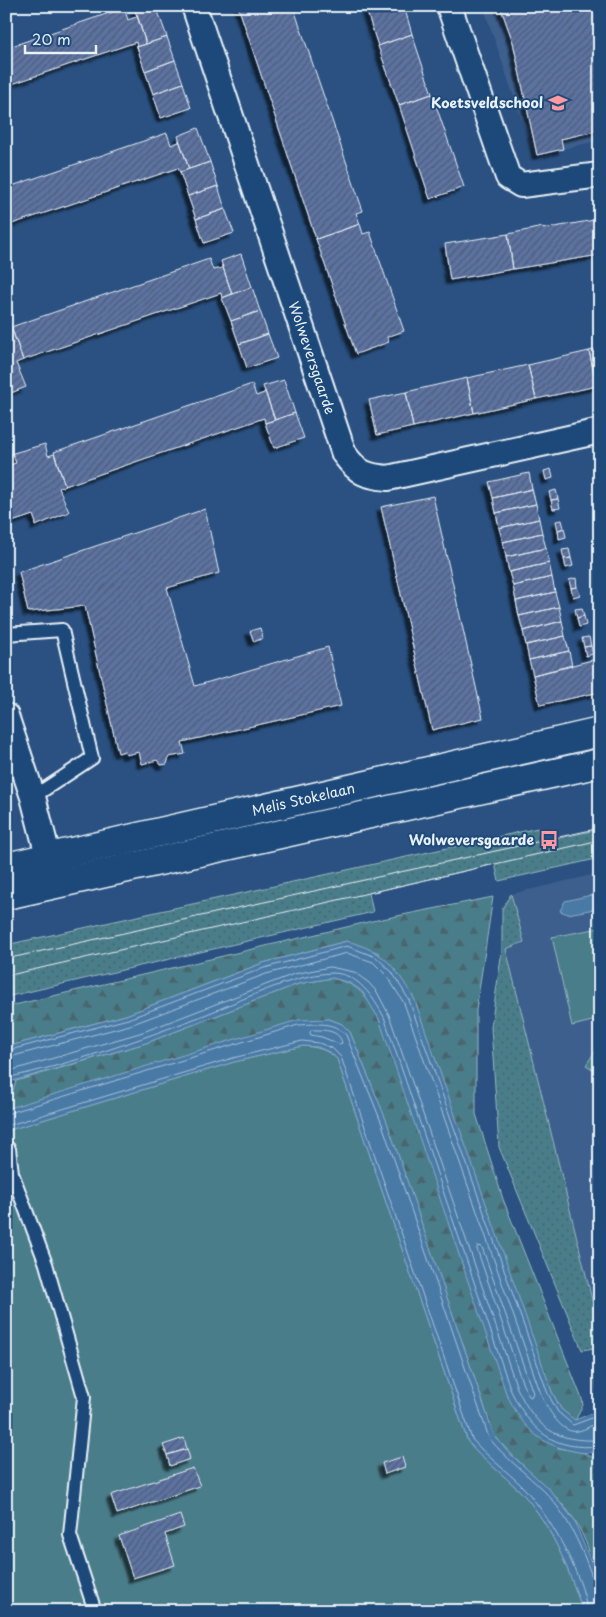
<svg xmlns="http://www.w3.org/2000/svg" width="606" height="1617" viewBox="0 0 606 1617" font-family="'Playpen Sans',sans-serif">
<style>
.built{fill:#3c5e8d}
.grass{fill:url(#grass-dots);stroke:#99b7c1}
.forest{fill:url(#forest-firs);stroke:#99b7c1}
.park{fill:#4a7d8a;stroke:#99b7c1}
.water{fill:#497aa6;stroke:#89aac7}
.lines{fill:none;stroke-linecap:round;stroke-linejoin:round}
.shore{stroke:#a8c1d7;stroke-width:1}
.building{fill:url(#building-hatch);stroke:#e8f1f8;filter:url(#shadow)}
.lane-casing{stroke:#e8f1f8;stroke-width:16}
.street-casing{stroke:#e8f1f8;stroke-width:28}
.secondary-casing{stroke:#e8f1f8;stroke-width:31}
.lane{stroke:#1f4a7a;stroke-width:12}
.street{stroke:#1f4a7a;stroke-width:24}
.secondary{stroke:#1f4a7a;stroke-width:28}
.tram{stroke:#e8f1f8;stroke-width:1}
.labels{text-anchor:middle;stroke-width:4;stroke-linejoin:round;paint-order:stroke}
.poi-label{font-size:14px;font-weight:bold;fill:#e8f1f8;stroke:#1f4a7a;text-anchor:end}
.street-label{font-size:14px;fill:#e8f1f8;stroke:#1f4a7a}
</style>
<defs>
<pattern id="grass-dots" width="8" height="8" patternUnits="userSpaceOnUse" patternTransform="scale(1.25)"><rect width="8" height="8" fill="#4a7d8a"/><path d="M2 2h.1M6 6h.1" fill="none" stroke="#48656d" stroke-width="1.8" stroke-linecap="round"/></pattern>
<pattern id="forest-firs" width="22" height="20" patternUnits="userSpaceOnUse" patternTransform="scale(1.25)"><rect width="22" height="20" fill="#4a7d8a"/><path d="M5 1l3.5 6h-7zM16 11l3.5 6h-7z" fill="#48656d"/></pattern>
<pattern id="building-hatch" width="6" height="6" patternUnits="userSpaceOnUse" patternTransform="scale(1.25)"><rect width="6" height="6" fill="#5b72a1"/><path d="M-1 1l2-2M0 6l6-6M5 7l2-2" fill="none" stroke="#505d76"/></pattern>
<filter id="shadow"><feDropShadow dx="-4.5" dy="4.5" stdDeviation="1" flood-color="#0009"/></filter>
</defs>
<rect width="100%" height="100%" fill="#2a5181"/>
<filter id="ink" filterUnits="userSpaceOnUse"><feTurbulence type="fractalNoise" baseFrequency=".02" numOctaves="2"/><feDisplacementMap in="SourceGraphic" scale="10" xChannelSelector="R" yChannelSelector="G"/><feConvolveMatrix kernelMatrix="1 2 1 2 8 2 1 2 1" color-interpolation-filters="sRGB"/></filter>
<g filter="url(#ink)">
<!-- built -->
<path class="built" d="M483,6h117v134l-66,16z
M600,873v474l-95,-398 19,-7 -13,-48z"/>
<!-- grass -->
<path class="grass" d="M538,828l3,14 59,-13v29l-101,23 -4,-17 -126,29 4,19 -367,85v-52z
M511,894l13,48 -18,7 92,375h2v23l-18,3 -83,-203 -8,-120 11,-77v-41z"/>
<!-- forest -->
<path class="forest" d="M493,897l-17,113v104l27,85 79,200 1,6 -8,16 -14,-12 -9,-17 -173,-439 -32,-12 -84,22 -137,52 -120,32v-40l366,-86z
M332,978c28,7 34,17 47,41l179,429c16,3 36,3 42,20v116c-7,-21 -14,-46 -26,-65 -22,-32 -56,-54 -80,-84l-107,-312 -37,-91 -8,-8 -13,-5 -322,90 9,-28 130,-38 152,-59z
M600,1369v41l-2,1 -3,-40z"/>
<!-- park -->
<path class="park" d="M600,928v91l-28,7 -20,-89z
M600,1044v30l-14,-9z
M303,1046c13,1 24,3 34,13l131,383c15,17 33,31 50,47 33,33 50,79 65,122h-577v-480l228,-69z"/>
<!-- water -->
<path class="water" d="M600,893v15l-32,6 -8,-3 5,-10z
M347,941c39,11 46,24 67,57l138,394 9,17 14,11 25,-10v40c-10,4 -17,3 -27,1 -37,-7 -51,-26 -67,-58l-127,-374 -17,-28 -12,-8 -18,-5 -34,6 -152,59 -140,40v-36l120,-32 137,-52z
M329,1019l13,5 8,8 37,90 107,313 12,15 43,39 25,31 26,64v27h-17c-15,-43 -32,-89 -65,-122 -17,-16 -35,-30 -50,-47l-131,-383 -6,-6 -13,-6 -15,-1 -69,16 -228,69v-22l292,-89z"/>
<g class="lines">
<!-- shore -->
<path class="shore" d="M312,1030c11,0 27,-1 30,13l-3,1 -17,-7 -11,-2 -1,-2z
M6,1051l122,-32 136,-51 83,-22 29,11 16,15 17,28 139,394 10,18 15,13 27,-10
M6,1058l124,-33 136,-51 81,-21 26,9 14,14 17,27 138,394c6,11 19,38 36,34 7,-1 15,-7 22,-9
M6,1072l137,-40 151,-58 36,-7 24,5 15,11 8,9 12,23 128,373c19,40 38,54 83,52
M6,1078c67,-14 133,-38 196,-62 36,-14 92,-42 130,-43 26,0 41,24 52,44l127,374c20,40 42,60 89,55
M6,1114l292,-89c19,-1 35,-4 48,10l36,89 107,314c16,20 37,35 56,54 24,25 36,55 48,87l7,3
M6,1126l227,-68 69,-17 17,2 13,5 9,9 131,382c15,18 34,31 50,47 25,26 62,89 65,125
M478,1246l4,1 51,146 -2,4 -2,-1 -6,-11 -46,-136z"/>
</g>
<!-- building -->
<path class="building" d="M146,6h10l11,31 -21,7 -11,-34z
M238,6h55l70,205 -7,2 4,11 -44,15z
M365,6h39l8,28 -34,12z
M500,6h100v124l-39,9 2,10 -26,6 -24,-113z
M124,8l4,12 8,-3 1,-3 9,30 -9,3 -1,-5 -130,44v-38z
M412,34l20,60 -33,11 -21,-59z
M167,37l8,23 -30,11 -8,-24z
M175,60l8,23 -30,11 -8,-23z
M183,83l8,25 -30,10 -8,-24z
M432,94l32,93 -34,12 -31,-94z
M198,128l12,34 -21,7 -11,-33z
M167,133l4,12 8,-3v-2l10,29 -9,3 -2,-4 -172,58v-38z
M210,162l8,24 -30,10 -8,-24z
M218,186l7,23 -29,10 -8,-23z
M225,209l9,24 -30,10 -8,-24z
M600,219v36l-87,14 -5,-35 35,-7v2z
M360,224l3,10 7,-2 34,99 -17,6 2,5 -33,12 -40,-115z
M508,234l5,35 -63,11 -5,-36z
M241,254l11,33 -20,7 -11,-33z
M209,259l4,11 9,-2v-3l10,29 -10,4 -1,-5 -198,67 -12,-33z
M252,287l8,24 -29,10 -9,-23z
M260,311l8,23 -29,10 -8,-23z
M12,329l11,31 -7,3 10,24 -20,8v-64z
M268,334l9,24 -30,10 -8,-24z
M600,348v37l-3,1 -8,-35z
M589,351l8,35 -61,13 -8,-34z
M528,365l8,34 -62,14 -7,-35z
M467,378l7,35 -61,14 -7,-35z
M284,380l11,33 -20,7 -12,-34z
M252,384l4,12 8,-3 1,-2 10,29 -10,3 -1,-5 -199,68 -11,-34z
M406,392l7,35 -36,8 -8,-35z
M295,413l9,25 -30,10 -9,-25z
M45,444l3,12 6,-2 11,32 -6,2 10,24 -34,14 1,-3 -3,-8 -27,9v-58l10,-3 -3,-8 -3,-1z
M551,469l2,9 -7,2 -2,-9z
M529,473l3,16 -39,9 -4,-16z
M532,489l4,15 -40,9 -3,-15z
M556,490l2,9 -7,1 -2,-8z
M433,496l50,222 -51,12 -51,-223z
M558,499l2,9 -7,1 -2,-9z
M536,504l3,15 -40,9 -3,-15z
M205,509l14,64 -52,15 28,98 133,-39 13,59 -159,36 3,12 -16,3 -2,7 -6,1 -4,-5 -15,4 -3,-12 -13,3 -1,-4 -7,2 -33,-147 -57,6 -9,-40z
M539,519l3,14 -39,9 -4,-14z
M562,520l2,8 -6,2 -2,-9z
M564,528l2,9 -7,2 -1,-9z
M542,533l4,15 -40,9 -3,-15z
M546,548l3,15 -40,9 -3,-15z
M569,549l2,9 -7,1 -2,-9z
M571,558l2,8 -7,2 -2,-9z
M549,563l3,14 -39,9 -4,-14z
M552,577l3,15 -39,9 -3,-15z
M576,578l1,9 -6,1 -2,-8z
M577,587l3,8 -7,2 -2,-9z
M555,592l4,15 -40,9 -3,-15z
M559,607l3,14 -39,10 -4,-15z
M582,608l2,8 -7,2 -2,-9z
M584,616l2,9 -7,2 -2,-9z
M562,621l3,15 -39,9 -3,-14z
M260,628l3,10 -9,4 -4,-11z
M565,636l4,15 -40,9 -3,-15z
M589,637l2,9 -7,1 -2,-9z
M591,646l2,8 -7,2 -2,-9z
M569,651l3,15 -39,9 -4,-15z
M600,658v34l-60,13 -7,-30z
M184,1438l3,11 -20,6 -4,-10z
M187,1449l3,10 -20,7 -3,-11z
M402,1457l3,10 -20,7 -3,-11z
M193,1468l7,18 -83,28 -6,-19z
M180,1515l4,12 -19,7 10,31 -42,13 -14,-42z"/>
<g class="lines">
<!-- lane casing -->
<g class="lane-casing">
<path id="lane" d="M6,634l56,-4 30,128 -59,39
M9,1149l3,24 34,91 38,133 -14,138 25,76"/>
</g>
<!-- street casing -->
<g class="street-casing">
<g id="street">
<path id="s1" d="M194,6l150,448c14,19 21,22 44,24l212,-47"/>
<path d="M449,6l59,171 13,8 79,-10"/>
<path d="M6,716l27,81 20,78"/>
</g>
</g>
<!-- secondary casing -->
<g class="secondary-casing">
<g id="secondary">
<path id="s2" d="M6,867l594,-135"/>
<path d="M6,895l594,-132"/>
</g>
</g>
<!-- lane -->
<use href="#lane" class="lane"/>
<!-- street -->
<use href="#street" class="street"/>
<!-- secondary -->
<use href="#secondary" class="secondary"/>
<!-- tram -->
<path class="tram" d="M6,959l594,-131
M6,976l594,-136"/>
</g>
</g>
<!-- icons -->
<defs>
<g id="school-bare" transform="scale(1.5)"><path d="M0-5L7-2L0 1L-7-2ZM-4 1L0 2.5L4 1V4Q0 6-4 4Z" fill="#ff9aa2" stroke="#1f4a7a" stroke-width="2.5" paint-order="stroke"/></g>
<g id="bus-bare" transform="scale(1.5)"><path d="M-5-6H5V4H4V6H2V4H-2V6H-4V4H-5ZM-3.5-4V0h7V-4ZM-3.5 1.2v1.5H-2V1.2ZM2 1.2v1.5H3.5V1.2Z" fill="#ff9aa2" stroke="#1f4a7a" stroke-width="2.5" paint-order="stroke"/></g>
</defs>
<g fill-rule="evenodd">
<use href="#school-bare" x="558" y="103"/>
<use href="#bus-bare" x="549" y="840"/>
</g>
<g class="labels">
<!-- poi labels -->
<g class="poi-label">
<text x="543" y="108">Koetsveldschool</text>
<text x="534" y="845">Wolweversgaarde</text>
</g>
<!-- street labels -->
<g class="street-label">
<text dy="5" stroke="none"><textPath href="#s1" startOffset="371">Wolweversgaarde</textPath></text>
<text dy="5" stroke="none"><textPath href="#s2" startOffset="305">Melis Stokelaan</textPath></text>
</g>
</g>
<!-- margin -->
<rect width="606" height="1617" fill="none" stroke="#1f4a7a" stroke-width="25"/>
<rect x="12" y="12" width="581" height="1592" fill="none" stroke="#e8f1f8" stroke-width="2" filter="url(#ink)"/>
<!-- scale -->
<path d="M25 45v8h71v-8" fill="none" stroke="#e8f1f8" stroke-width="2.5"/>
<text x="32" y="45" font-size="15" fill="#e8f1f8" stroke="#1f4a7a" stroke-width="4" paint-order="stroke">20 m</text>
</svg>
